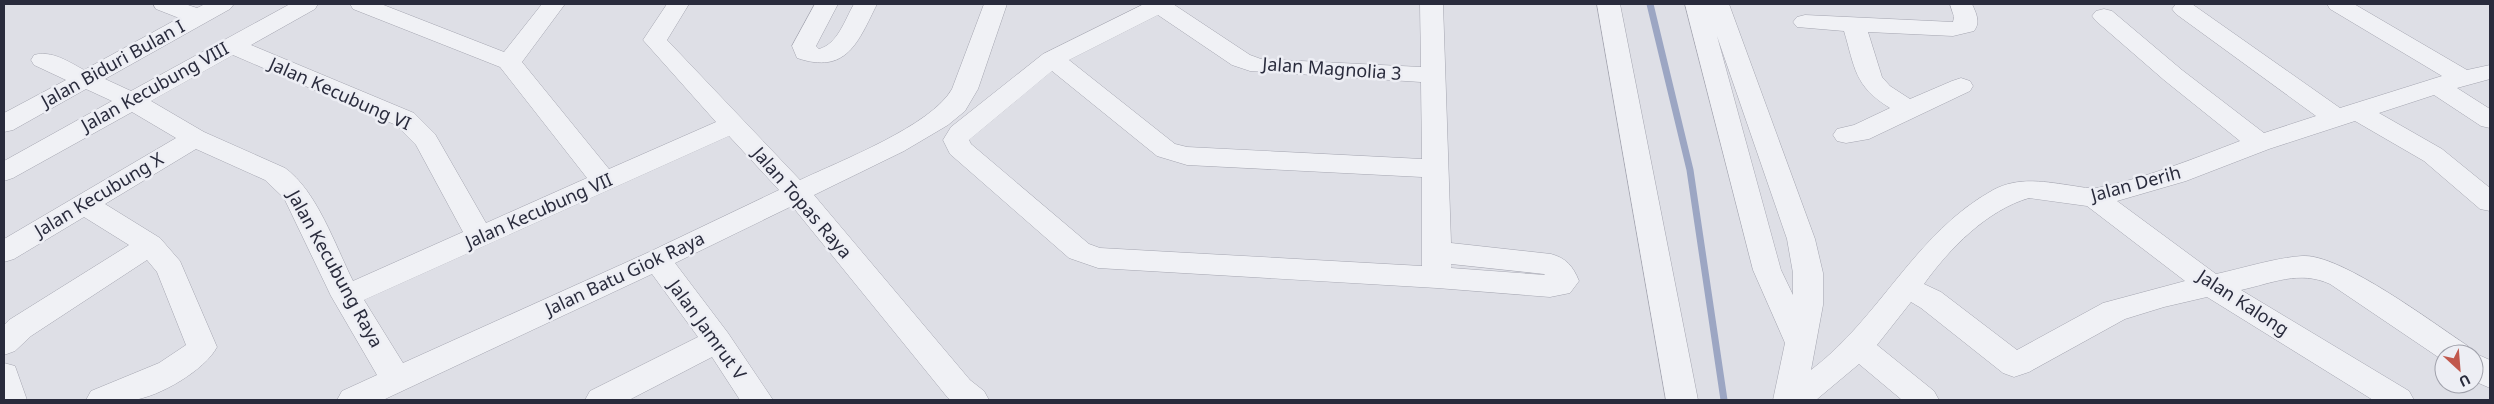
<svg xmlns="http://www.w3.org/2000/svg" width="2494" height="404" viewBox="0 0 2494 404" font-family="'Noto Sans',sans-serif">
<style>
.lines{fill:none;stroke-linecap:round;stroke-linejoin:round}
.stream{stroke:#9ca6c3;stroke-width:7}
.minor-casing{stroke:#a4a5b0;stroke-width:1}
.minor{fill:#f0f1f5;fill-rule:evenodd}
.labels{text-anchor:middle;stroke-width:5;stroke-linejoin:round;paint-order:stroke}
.street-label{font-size:18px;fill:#292b3c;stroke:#edeef4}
</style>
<rect width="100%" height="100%" fill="#dedfe6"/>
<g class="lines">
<!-- stream -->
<path class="stream" d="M1650,4l40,166 34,230"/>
<!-- minor casing -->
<g class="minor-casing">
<path id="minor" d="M153,4h32l12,4 8,-4h29l-4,5 -125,70 26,12 159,-87h28l-3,5 -64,36 163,68 21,21 51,89 101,-45 -87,-111 -147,-58 -3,-5h31l123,48 38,-48h23l-43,58 87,107 107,-47 -73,-82 24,-36h22l-22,36 133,140c40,-19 131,-54 152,-91l32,-85h23l-29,85 -13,22 -17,14 -44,26 -90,44 156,185 14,11 5,9h-38l-3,-2 -156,-192 -117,57 53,70 45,67h-33l-28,-43 -83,43h-44l5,-9 108,-54 -46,-63 -269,126h-46l5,-9 35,-16 -46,-79 -47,-98 -19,-18 -69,-31 -91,55 55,34 20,23 37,86c-12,23 -58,50 -84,53 -15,2 -31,0 -47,0l5,-9 68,-28 27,-18 -29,-73 -10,-12 -116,76 -16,15 -11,4v-30l5,-5 120,-75 -45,-28 -70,42 -10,3v-23l172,-101 -44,-26 -119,66 -9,3v-20l108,-60 -26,-12 -73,41 -9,2v-19l62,-33 -32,-15 -3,-5 3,-5c18,-5 35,7 50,15l95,-52 -23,-9zM233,55l163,70 20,20 47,87 -110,49c-18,-36 -36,-90 -68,-113l-81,-36 -53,-31zM729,136l50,54 -132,63 -244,110 -39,-63z
M815,4h23l-22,42 3,3c19,-5 26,-30 35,-45h23c-19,38 -30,71 -80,54l-5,-12z
M1144,4h29l77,51 11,4 160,8 -1,-63h23l8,239 100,11c15,4 22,12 28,27l-9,12 -20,4 -113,-9 -339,-20 -29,-10 -119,-104 -7,-14 8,-13 92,-73zM1158,15l74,50 18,6 171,11 1,77 -235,-12 -12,-3 -106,-84zM1052,71l105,85 30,9 235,12v89l-322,-18 -11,-4 -118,-100 -2,-4zM1451,264l93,10 1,1 -94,-7z
M1597,4h23l78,396h-32z
M1685,4h44l86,235 8,34v32l-12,65c69,-52 104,-137 182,-180 26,-14 54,-8 81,-4 7,1 16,3 23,2 49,-10 96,-29 143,-47l-76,-61 -68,-59 -4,-5 4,-5 8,-2 8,2 70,59 82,63 52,-17 -140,-102 -4,-5 4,-5h16l148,104 102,-32 -112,-67 -3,-5h27l113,66 23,-5v14l-33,9 33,21v19l-9,-2 -47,-31 -55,18 63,36 48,39v23l-10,-2 -56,-48 -69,-40 -86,28 -83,32 -69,20 99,73c28,-6 58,-16 86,-18 38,-3 131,67 166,90l4,8 2,-1 16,7v28l-16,-7v-27h-30v7l-114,-77c-31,-14 -57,-1 -89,6l168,101 5,9h-41l-166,-103 -43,10 -39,12 -96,53 -15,5 -11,-4 -82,-65 -10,-6 -34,43 57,46 5,9h-37l-43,-36 -43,36h-43l12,-57 -32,-73zM1717,36l70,203 6,34v22l-12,-25zM2029,198l58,8 98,75 -82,22 -86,47 -76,-58 -17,-8c25,-35 63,-74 105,-86z
M1950,4h22c4,9 9,18 2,27l-21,5 -85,-4 14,45 8,9 20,13 42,-18 9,-3 9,3 3,5 -3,5 -101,48 -23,4 -9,-2 -4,-6 4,-6 17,-4 36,-17c-36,-22 -35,-40 -46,-77l-47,-4 -4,-5 4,-5 8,-2 148,7 1,-5z
M4,363l11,3 12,34h-23z"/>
</g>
<!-- minor -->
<use href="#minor" class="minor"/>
</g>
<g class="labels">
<!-- street labels -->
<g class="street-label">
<text transform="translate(113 64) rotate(-29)" y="6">Jalan Biduri Bulan I</text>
<text transform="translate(1332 69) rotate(4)" y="6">Jalan Magnolia 3</text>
<text transform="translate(155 87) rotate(-29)" y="6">Jalan Kecubung VIII</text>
<text transform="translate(340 94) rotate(24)" y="6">Jalan Kecubung VI</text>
<text transform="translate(2136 184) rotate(-15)" y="6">Jalan Derih</text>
<text transform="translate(99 195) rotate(-31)" y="6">Jalan Kecubung X</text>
<text transform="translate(802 203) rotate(49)" y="6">Jalan Topas Raya</text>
<text transform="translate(539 211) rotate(-24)" y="6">Jalan Kecubung VII</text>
<text transform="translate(335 269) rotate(61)" y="6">Jalan Kecubung Raya</text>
<text transform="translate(625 274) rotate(-25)" y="6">Jalan Batu Giok Raya</text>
<text transform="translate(2243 303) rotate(33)" y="6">Jalan Kalong</text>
<text transform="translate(707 330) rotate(54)" y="6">Jalan Jamrut V</text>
</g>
</g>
<!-- border -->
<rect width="2494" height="404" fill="none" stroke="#292b3c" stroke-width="10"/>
<!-- north arrow -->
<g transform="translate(2459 369) rotate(154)"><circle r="24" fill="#edeef4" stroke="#9fa0aa"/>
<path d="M0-4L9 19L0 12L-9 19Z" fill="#c1584d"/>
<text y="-8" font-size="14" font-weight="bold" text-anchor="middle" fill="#292b3c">U</text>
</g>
</svg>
